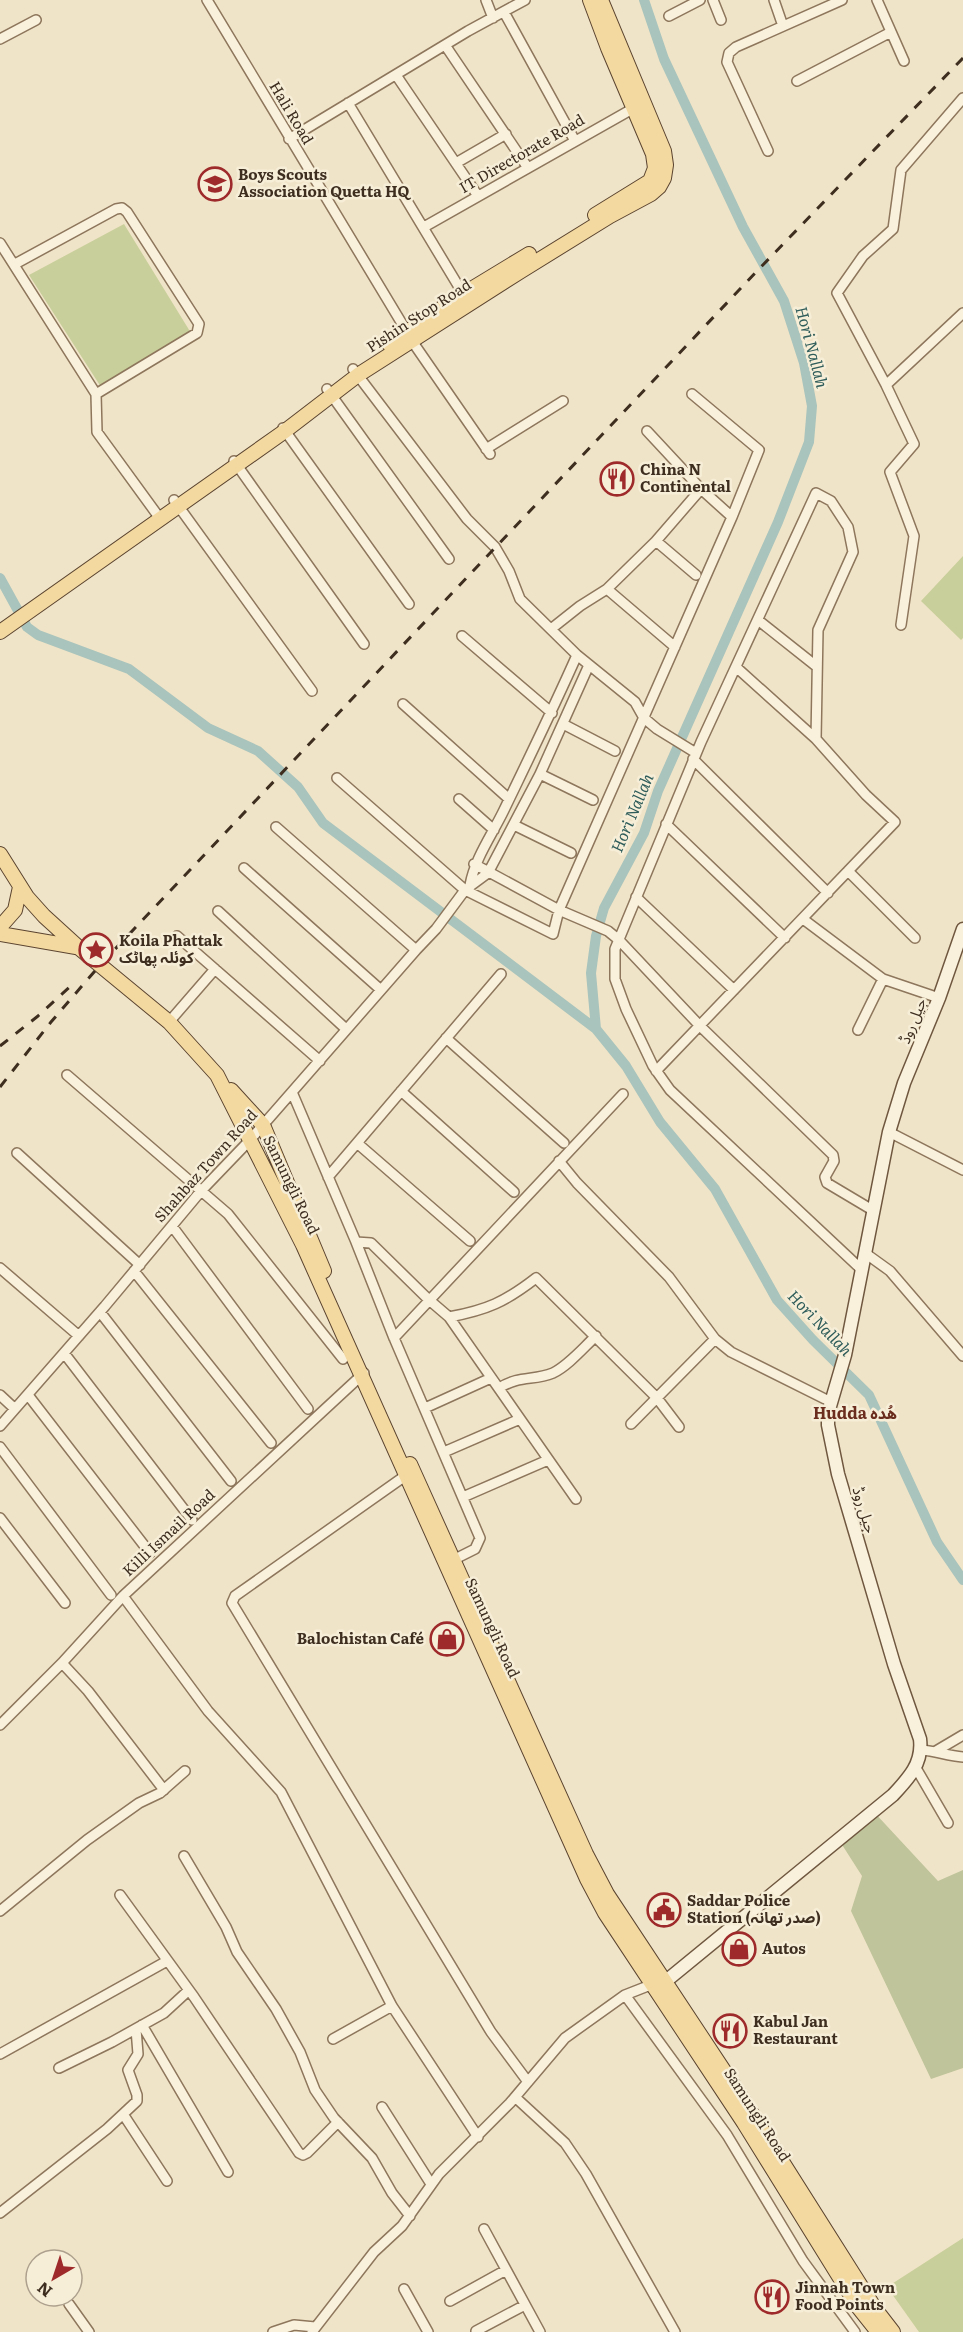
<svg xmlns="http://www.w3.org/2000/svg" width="963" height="2332" viewBox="0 0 963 2332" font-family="Literata,'Noto Sans Arabic',serif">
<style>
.green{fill:#c9cf9b}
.cemetery{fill:#bfc49a}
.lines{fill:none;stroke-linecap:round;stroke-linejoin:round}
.canal{stroke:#a9c4bc;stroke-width:10}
.street-casing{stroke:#8d765c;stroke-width:12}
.secondary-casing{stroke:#6f573f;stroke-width:15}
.primary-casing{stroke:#5b4430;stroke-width:16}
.street{stroke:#faf1dc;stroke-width:9}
.secondary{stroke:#faf1dc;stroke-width:12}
.primary{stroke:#f3d9a0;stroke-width:14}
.rail{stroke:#3d2e20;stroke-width:3;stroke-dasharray:10 10;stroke-linecap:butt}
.labels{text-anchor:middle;stroke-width:5;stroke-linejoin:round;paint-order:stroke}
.street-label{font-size:15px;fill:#3d2e20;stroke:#f7eed8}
.poi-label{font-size:15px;font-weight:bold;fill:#3d2e20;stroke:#f7eed8;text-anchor:start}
.water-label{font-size:16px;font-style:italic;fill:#2f5d5a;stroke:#f7eed8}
.neighbourhood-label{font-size:16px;font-weight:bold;fill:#6b2e1e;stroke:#f7eed8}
</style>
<rect width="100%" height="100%" fill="#f0e4c8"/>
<!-- green -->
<path class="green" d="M124,224l67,109 -90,54 -72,-112z
M963,556v82l-2,2 -40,-39z
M963,2238v94h-44l-32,-45z"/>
<!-- cemetery -->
<path class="cemetery" d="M873,1811l65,70 25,-11v198l-32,11 -80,-168 11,-35 -23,-36z"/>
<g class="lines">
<!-- canal -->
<path class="canal" d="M644,0l20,59 79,168 41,74 20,62 8,43 -3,36 -31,80 -120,269 -14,42 -40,75 -8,28 -5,37 5,56 30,37 34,56 55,67 62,111 36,40 56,55 68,147 26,38
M0,578l27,49 11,8 91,34 79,59 50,23 40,36 25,36 273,206"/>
<!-- street casing -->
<g class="street-casing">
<path id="street" d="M207,0l200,332
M486,0l7,18
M713,0l8,20
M774,0l9,26
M877,0l27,61
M504,12l71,129
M669,16l31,-16
M0,39l36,-19
M445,45l83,123
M396,75l82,121
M797,81l94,-49
M348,103l117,194
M289,139l179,-108 57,-31
M768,151l-41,-89 2,-9 7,-6 106,-47
M456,163l50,-29
M424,227l210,-119
M0,243l96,151 1,38 59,81
M15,264l101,-55 6,-1 5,4 72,112 -2,9 -101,61
M412,341l78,113
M353,369l114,150 28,28 14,24 11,28 57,56 58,47 9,16 13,11 39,24
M886,385l-49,-92 26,-37 30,-27 8,-59 62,-72
M327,389l122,170
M283,428l126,176
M647,431l54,58 31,28
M486,449l77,-48
M234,461l130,183
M174,500l138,191
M656,541l40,34
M607,589l68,58
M758,620l58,46
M901,625l13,-89 -24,-64 24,-28 -28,-59 77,-72
M551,629l29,-23 27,-17 49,-48 45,-52
M462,636l90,77
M736,667l80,72
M403,704l106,95
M563,724l52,27
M693,759l135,134
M540,774l53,26
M337,778l128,112 88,44 6,-24 173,-393 27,-67 -67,-56
M459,799l35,31
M666,824l119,114
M514,825l57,28
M276,827l140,123
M474,864l85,46 49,21 11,9 81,86 133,129 1,6 -9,16 2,6 47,28
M244,868l137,122
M848,871l67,67
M470,885c5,-27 22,-50 34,-75 25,-52 50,-103 73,-155
M636,897l98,93
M218,911l128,118
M803,919l80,60 56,19
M177,936l143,125
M169,1022l46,-53
M858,1030l25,-51
M446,1038l118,105
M656,1071l239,-249 -29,-27 -50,-56 2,-109 35,-78 -5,-25 -17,-26 -15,-8 -115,249 -86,207v30l11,30 27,57 17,24 192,180
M67,1075l161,139 115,145
M401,1091l113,101
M292,1092l64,150 38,96 86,200 -5,11 -26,13
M889,1132l74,38
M357,1143l113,98
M17,1153l123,112
M559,1161l18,22 92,94 46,62 16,13 100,50
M328,1177l173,-203
M172,1226l136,183
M356,1242l15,1 57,56 21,18 127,182
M865,1253l25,18 73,85
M0,1268l79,68
M134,1271l137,172
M100,1312l131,169
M449,1317c38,-7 56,-15 87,-39l121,120 22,29
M394,1338l229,-244
M64,1353l128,167
M499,1388c21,-13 34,-7 54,-15 16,-8 30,-25 43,-37
M0,1395l15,14
M28,1395l122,158
M425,1408l66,-30
M631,1424l84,-85
M0,1426l105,-120 96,-115 49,-51 166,-190 20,-21 29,-39 23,-17 52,-99 49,-109
M0,1447l111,148
M444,1452l76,-33
M405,1476l-170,120 -3,7 259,429 37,50
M463,1497l85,-37
M0,1518l65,85
M123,1596l85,115 73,81 111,214 86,131
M62,1663l26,28 76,99
M0,1725l62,-62 61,-67 241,-223
M922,1750c14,1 26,6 41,7
M936,1751l27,-16
M916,1768l32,55
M184,1856l42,71 11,25 39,57 24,43 15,38 19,28 38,40 20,35 18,23
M120,1895l74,102 105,156 4,2 4,-2 31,-31
M0,1911l87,-71 52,-37 21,-10 25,-22
M625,1995l102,140 76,126 52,71
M142,2025l86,147
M333,2039l59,-33
M0,2054l167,-93
M59,2068l53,-26 52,-29 25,-23
M515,2097l50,46 21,31 89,158
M382,2107l49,77
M123,2114l44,67
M0,2213l107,-84 30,-28v-6l-9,-25 10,-16 -2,-25
M484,2229l56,103
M404,2289l24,43
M450,2301l56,-31
M69,2304l20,28
M476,2331l49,-26
M273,2332l21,-7 21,2
M312,2332l62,-80 28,-26 37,-52 71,-71 55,-65 60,-43 28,-11"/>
</g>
<!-- secondary casing -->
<g class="secondary-casing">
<path id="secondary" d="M658,1983l8,-2 227,-186c16,-17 30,-32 27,-56l-26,-75 -56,-190 -10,-49v-12l17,-58 44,-223 15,-49 35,-85 24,-69"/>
</g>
<!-- primary casing -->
<g class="primary-casing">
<path id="primary" d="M590,0l18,48 45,106 2,14 -5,13 -55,34
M389,344l74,-50 66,-40
M0,632l285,-201 73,-56 163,-104 89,-55 41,-22 8,-7 5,-9 2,-13 -2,-14 -63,-151
M0,854l27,43 17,19 34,31 91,75 48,53 86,170 284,634 18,34 139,210 114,184 20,25
M0,927l15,-17 5,-23
M0,934l76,13
M231,1090l32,35 61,146
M410,1464l176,390 21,40 133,201 136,215 17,22"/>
</g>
<!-- street -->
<use href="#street" class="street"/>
<!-- secondary -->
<use href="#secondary" class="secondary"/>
<!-- primary -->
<use href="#primary" class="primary"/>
<!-- rail -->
<path class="rail" d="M0,1046l38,-30 36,-33
M0,1087l51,-65 49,-57 659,-696 204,-211"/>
</g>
<!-- icons -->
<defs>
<g id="school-ring" transform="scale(1.725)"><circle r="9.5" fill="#f7eed8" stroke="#9e2a2b" stroke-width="1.5"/><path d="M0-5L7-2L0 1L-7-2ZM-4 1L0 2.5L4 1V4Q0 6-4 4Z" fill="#9e2a2b"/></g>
<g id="restaurant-ring" transform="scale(1.725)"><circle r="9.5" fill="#f7eed8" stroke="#9e2a2b" stroke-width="1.5"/><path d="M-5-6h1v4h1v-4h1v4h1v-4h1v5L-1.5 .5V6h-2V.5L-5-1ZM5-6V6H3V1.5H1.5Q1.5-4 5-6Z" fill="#9e2a2b"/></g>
<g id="sight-ring" transform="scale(1.725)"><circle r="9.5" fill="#f7eed8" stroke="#9e2a2b" stroke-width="1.5"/><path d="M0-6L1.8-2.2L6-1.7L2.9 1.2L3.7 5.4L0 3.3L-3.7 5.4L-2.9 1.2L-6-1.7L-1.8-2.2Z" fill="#9e2a2b"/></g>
<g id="shop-ring" transform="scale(1.725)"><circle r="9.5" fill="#f7eed8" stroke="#9e2a2b" stroke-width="1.5"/><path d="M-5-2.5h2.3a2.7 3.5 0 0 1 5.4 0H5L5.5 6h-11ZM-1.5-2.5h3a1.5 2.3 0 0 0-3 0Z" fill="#9e2a2b"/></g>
<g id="civic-ring" transform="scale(1.725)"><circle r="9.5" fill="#f7eed8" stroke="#9e2a2b" stroke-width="1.5"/><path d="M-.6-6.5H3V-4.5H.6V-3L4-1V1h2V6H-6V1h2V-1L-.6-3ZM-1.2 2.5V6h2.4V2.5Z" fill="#9e2a2b"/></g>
</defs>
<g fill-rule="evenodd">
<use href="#school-ring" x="215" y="184"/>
<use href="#restaurant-ring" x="617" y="479"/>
<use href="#sight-ring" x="96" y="950"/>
<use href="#shop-ring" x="447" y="1639"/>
<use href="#civic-ring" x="664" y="1910"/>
<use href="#shop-ring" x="739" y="1949"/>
<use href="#restaurant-ring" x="730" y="2031"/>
<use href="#restaurant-ring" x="772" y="2297"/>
</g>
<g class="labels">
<!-- street labels -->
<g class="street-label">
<text transform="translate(291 113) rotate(59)" y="5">Hali Road</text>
<text transform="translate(522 154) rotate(-30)" y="5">IT Directorate Road</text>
<text transform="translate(419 316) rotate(-33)" y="5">Pishin Stop Road</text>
<text transform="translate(913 1021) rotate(-68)" y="5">جیل روڈ</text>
<text transform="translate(206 1166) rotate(-48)" y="5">Shahbaz Town Road</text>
<text transform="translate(291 1185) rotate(64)" y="5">Samungli Road</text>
<text transform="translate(864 1510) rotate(73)" y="5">جیل روڈ</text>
<text transform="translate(169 1533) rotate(-43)" y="5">Killi Ismail Road</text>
<text transform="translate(492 1628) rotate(65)" y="5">Samungli Road</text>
<text transform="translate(757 2115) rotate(57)" y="5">Samungli Road</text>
</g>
<!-- poi labels -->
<g class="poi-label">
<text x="238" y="180">Boys Scouts<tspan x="238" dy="17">Association Quetta HQ</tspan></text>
<text x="640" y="475">China N<tspan x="640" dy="17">Continental</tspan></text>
<text x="119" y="946">Koila Phattak<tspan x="119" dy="17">کوئلہ پھاٹک</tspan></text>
<text x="424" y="1644" text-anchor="end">Balochistan Café</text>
<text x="687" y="1906">Saddar Police<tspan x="687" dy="17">Station (صدر تھانہ)</tspan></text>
<text x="762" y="1954">Autos</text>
<text x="753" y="2027">Kabul Jan<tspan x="753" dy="17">Restaurant</tspan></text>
<text x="795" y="2293">Jinnah Town<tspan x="795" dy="17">Food Points</tspan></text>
</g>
<!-- water labels -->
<g class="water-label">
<text transform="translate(812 347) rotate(75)" y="6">Hori Nallah</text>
<text transform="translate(632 813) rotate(-67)" y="6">Hori Nallah</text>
<text transform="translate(820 1323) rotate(46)" y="6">Hori Nallah</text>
</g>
<!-- neighbourhood labels -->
<g class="neighbourhood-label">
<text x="855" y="1419">Hudda ھُدہ</text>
</g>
</g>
<!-- north arrow -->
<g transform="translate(54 2278) rotate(219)"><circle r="28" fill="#f7eed8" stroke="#ada18e" stroke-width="1.5"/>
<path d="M0-4.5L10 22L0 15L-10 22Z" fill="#9e2a2b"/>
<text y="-9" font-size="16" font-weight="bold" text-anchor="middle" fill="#3d2e20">N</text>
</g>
</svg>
